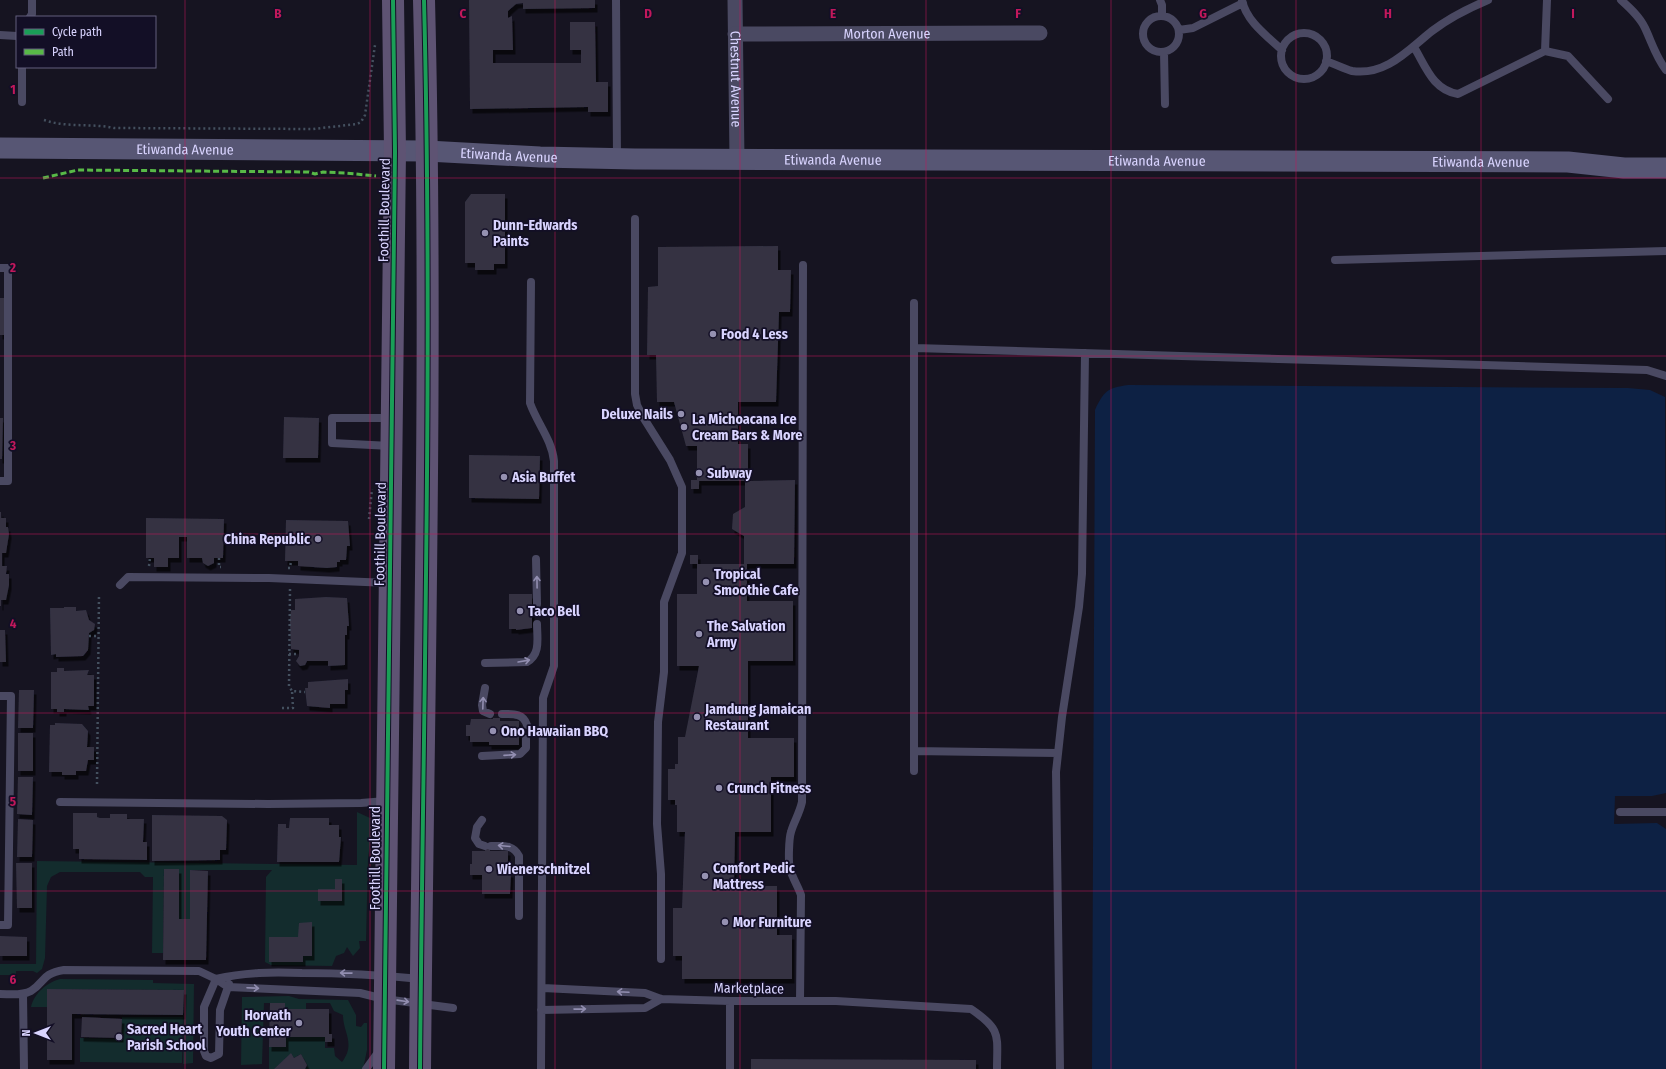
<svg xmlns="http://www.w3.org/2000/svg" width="1666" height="1069" viewBox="0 0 1666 1069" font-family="'Fira Sans Condensed',sans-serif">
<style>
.green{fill:#132c2d}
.water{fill:#0d2144}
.building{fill:#343243;filter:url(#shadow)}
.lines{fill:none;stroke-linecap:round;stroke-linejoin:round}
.path{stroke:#44505f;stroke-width:2.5;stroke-dasharray:2 3;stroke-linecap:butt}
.lane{stroke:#4a4962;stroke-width:8}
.street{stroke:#4a4962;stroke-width:15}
.secondary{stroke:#575674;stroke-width:21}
.primary{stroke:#5e5373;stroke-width:22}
.quiet{stroke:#58b947;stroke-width:3;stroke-dasharray:6 3;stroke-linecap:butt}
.cycleway-casing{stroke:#130f26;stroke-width:6}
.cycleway{stroke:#1a9f57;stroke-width:4}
.oneway{stroke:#928eb0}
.grid{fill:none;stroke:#c2185b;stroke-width:1;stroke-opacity:0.55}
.poi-dot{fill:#9591b1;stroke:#130f26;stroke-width:1.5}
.labels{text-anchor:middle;stroke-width:3.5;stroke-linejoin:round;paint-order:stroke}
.street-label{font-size:14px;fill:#d9d4ff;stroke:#130f26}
.poi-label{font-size:14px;font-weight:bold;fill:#d9d4ff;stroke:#130f26;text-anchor:start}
.grid-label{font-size:13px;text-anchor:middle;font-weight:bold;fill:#c2185b;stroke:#130f26;stroke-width:3.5;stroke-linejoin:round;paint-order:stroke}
</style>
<defs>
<filter id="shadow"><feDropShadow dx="2.5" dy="4.5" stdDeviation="0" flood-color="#0009"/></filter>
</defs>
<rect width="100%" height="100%" fill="#161421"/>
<!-- green -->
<path class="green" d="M357,812l13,6 3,6 -5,34 -2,83h-7l1,7 -7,8 -6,-9 -3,6 -8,3 -4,10 -61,-1 -6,-3 1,-85 6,-7h-82v49h-11v-50h-15l-1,84h-11l1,-76h-8l-5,-5h-80l-9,5 -4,9 -2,72 -3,11 -5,4 -4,-2h-17v4h-16v-11h36l1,-103 320,4z
M60,979l93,1v3l41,1 -1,79 -10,1 1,-74 -137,-1v18h-16c3,-14 17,-25 29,-28z
M289,996l10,3 49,1 8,15v11l5,1 3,-4h3v27l-4,19h-58l2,-4 -6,-11 -7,4 -3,-4 -17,15h-5v-22h17v-10h39v11h9l1,8 7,6c14,-19 1,-29 1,-47l-9,-4 -4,-8h-24v6h-21v-6h-21l-2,61 -21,1 1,-68z
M122,1017h61l-1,46 -102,-1v-24l42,1z"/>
<!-- water -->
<path class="water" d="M1128,385l500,3 22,2 15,7 1,396 -14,3h-37l-1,28 43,-1 9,6v240h-574l3,-659c9,-19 12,-22 33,-25z"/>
<!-- building -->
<path class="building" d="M469,0h126v8l-72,1v-6l-7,1 -8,7v7l4,-2 1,34h-20v13h88v-13h-11v-28h25l1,60h12v30h-20v-5l-118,2z
M471,194h34v70h-11v6h-19v-7h-10v-61z
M778,246v24h13l-1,42h-11l-3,90h-38v42h10v37l47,-1 -1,84h-47v37h46v60h-45v77h46v39h-23v55h-36l-1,54h43v49h15v44h-110v-23h-9v-48h9l3,-76h-8v-27h-2v-5h-7v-31h7v-5h3v-27h7l14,-71h-22v-72h20v-30h-7v-9h8v9h46v-28l-12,-7 1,-15 12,-7v-26h-46v8h-8v-9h6v-34h-11l-12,-44h-17l-1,-47h-9l1,-68 10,-1v-39z
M0,298h4v37h-4z
M284,417l35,1 -1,40h-35z
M0,418h3l-1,41h-2z
M469,455l71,1 -1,43 -70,-1z
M0,512h1v6h5v9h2l1,7 -3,19h-4v13h5l-1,8h3v11l-3,15h-5v6h-1z
M146,518l78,1 -1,39h-9v5l-6,3 -5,-3 -1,-5h-15v-21h-8v21h-11v9h-14v-9h-8z
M286,520l62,1 2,25h-3l-1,14h-6v2h-3v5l-10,1 -29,-2v-5h-13z
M509,594h23v34l-16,2v-1h-7z
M326,597l21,1 2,28h-2v9h-2v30l-17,1v-5h-21l-2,4 -5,1 -4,-5 3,-5v-6l-8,-1 -1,-28 1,-11h4v-11z
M64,607h12v4l10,-1 3,10 6,4 -1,6 -5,3 -1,17 -5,6 -27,1v-3l-5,1 -1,-47h14z
M0,630h5l1,32h-6z
M57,668h7v3l25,-1 -2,5h7v31h-6l1,4 -25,-1v3h-7v-3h-6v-37h6z
M348,679v11h-3v14h-15v4l-23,-2 -2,-18h3v-6z
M19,690h15l-1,38h-15z
M493,718h7v3h19v24h-30v-3h-19v-6h-4v-11h4l1,-6h22z
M55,723l27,1 6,7 -1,16h7v13h-6l-2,11h-10v4h-14v-3h-13l1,-47h5z
M18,733h15v38h-15z
M18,777h15l-1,38 -15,-1z
M73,813h24v4l3,1h10v-4h17v5h17l-1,23h4v18l-68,-1v-10h-6z
M152,815l70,1 5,4 -1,30h-6v10l-68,1z
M290,818h39v7h10v12h2l-2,25h-62l1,-38h8v4h3z
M18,819l15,1 -1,37h-15z
M485,849h5v2h18v22h3l-1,21h-28v-19h-12v-11h2v-13h13z
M16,863h16v45h-15z
M164,869h15v50h11v-49l18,1 -2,89h-43z
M335,879h7v22h-24v-12h17z
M312,922v34h-9v6h-34v-25h29l1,-14z
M0,936l27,1v19h-27z
M47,989l137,1 -1,25 -111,-1v46h-25z
M270,1003h15v6h44v25h3v8h-7v-5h-39v10h-17z
M82,1017l40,2 -1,19 -40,-1z
M291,1053l3,5 7,-4 6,11 -2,4h-31z
M751,1059l225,1v9h-225z"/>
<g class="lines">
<!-- path -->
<path class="path" d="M44,120c23,8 47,3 70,8l199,1 44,-5 4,-2 4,-7 10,-70
M369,519l3,-30
M219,558v9h2
M149,566l1,-8
M288,568h2l1,-7
M290,589l-1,97 3,5 13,1
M89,636h9
M289,654h10
M282,708h11l-1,-17
M97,784l2,-190"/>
<!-- lane -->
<path class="lane" d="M616,0l1,159
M1160,0l2,5v11
M1242,0c4,21 25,36 40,50
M1621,0c9,8 19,17 24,28 7,15 11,29 21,42
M1143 34a18 18 0 1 1 36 0a18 18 0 1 1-36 0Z
M30,17l2,-3v-14
M1179,30l14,-2 50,-25
M1281 56a23 23 0 1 1 46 0a23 23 0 1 1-46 0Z
M0,35l17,1
M1414,47c12,20 19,43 44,47l87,-43 2,-51
M1545,51l23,5 40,43
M1164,52l1,52
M1326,61c9,3 18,8 26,10 34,5 56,-21 80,-40 17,-13 37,-23 56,-31
M22,67v35
M635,219v175l2,11 6,12 27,43 12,27v66l-18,49v70l-6,50 -1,102 4,50v85
M1335,260l331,-9
M0,268h8v213h-8
M531,282l-1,121c7,20 22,37 24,58v205l-11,32 -2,371
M915,348l732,22 19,6
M391,446l-59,-3v-25h60
M536,559l1,45
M120,585l8,-8 141,1 120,5
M485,663l42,-1c14,-8 10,-24 10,-38
M485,688l-3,17 1,6 7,3
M0,696h11l-3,229h-8
M502,714c11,0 21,-1 25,11
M914,751l144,2
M482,756l38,-2 6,-6v-9
M914,771v-468
M60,802l208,2 93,-1 25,-2
M1620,812h46
M482,820l-5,7 -2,11 4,6 6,2
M491,846c12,0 22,-2 28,10v60
M216,979c29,-7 57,-7 86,-6 40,0 79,2 119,6
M216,979l-12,28v44l2,5 5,2 8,-4 1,-44 9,-26
M543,988l102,5 16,6 69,2h106l135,8c31,21 26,26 26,60
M0,994c10,0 22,2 31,-3 15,-10 10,-17 33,-21l135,1 17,8 12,8 132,6 24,6 69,9
M23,994l1,75
M800,1001l1,-106c-3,-9 -9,-18 -11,-26 -2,-7 -1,-31 1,-37 3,-11 8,-17 11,-30l1,-537
M541,1010l104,-2 16,-9
M366,1069l13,-18
M730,1069v-68
M1060,1069l-4,-297 6,-55 17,-110 3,-33 3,-221"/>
<!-- street -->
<g class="street">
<path id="s1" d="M735,0l2,159"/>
<path id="s2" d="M735,34l305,-1"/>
</g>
<!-- secondary -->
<path class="secondary" id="s3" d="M0,148l427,3 113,6 95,2 933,3 56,6h42"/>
<!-- primary -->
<path class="primary" d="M384,1069l11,-918 -2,-151
M420,1069c3,-356 13,-713 4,-1069"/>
<!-- quiet -->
<path class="quiet" d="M43,178l35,-8 231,2 6,2 8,-2 23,1 30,3"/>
<!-- cycleway casing -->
<g class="cycleway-casing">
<path id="cycleway" d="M384,1069l11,-918 -2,-151
M420,1069c3,-356 13,-713 4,-1069"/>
</g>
<!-- cycleway -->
<use href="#cycleway" class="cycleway"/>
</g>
<!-- one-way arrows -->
<defs><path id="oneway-shaft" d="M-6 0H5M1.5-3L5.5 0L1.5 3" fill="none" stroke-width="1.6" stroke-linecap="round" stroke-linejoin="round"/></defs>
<g class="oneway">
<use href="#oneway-shaft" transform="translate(537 582) rotate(-91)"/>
<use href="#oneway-shaft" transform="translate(524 661) rotate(-10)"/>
<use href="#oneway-shaft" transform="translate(483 703) rotate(-88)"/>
<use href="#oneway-shaft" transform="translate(510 755) rotate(-4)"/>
<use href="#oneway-shaft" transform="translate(504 846) rotate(-175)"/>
<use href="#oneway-shaft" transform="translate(346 973) rotate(-179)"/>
<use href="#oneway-shaft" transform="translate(253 988) rotate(3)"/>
<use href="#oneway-shaft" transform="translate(623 992) rotate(-177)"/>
<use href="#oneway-shaft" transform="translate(403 1001) rotate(8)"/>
<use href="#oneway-shaft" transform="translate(580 1009) rotate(-1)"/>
</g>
<!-- grid -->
<path class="grid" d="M185,0v1069M370,0v1069M555,0v1069M740,0v1069M926,0v1069M1111,0v1069M1296,0v1069M1481,0v1069M0,178h1666M0,356h1666M0,534h1666M0,713h1666M0,891h1666"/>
<!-- markers -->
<g class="poi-dot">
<circle cx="485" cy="233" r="4"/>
<circle cx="713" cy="334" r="4"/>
<circle cx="681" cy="414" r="4"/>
<circle cx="684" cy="427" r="4"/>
<circle cx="699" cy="473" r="4"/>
<circle cx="504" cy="477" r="4"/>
<circle cx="318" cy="539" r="4"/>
<circle cx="706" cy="582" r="4"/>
<circle cx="520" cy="611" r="4"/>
<circle cx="699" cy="634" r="4"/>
<circle cx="697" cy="717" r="4"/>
<circle cx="493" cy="731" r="4"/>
<circle cx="719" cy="788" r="4"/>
<circle cx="489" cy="869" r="4"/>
<circle cx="705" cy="876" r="4"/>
<circle cx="725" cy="922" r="4"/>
<circle cx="299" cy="1023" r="4"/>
<circle cx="119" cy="1037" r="4"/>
</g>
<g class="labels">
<!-- street labels -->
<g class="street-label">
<text dy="5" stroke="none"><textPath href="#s2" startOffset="152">Morton Avenue</textPath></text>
<text dy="5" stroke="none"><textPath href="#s1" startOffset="79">Chestnut Avenue</textPath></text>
<text dy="5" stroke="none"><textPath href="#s3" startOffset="185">Etiwanda Avenue</textPath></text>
<text dy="5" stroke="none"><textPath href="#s3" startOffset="509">Etiwanda Avenue</textPath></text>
<text dy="5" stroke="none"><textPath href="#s3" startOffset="833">Etiwanda Avenue</textPath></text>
<text dy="5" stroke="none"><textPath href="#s3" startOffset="1157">Etiwanda Avenue</textPath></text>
<text dy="5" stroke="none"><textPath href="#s3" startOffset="1481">Etiwanda Avenue</textPath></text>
<text transform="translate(384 210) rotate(-89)" y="5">Foothill Boulevard</text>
<text transform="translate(380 534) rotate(-89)" y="5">Foothill Boulevard</text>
<text transform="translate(375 858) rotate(-90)" y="5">Foothill Boulevard</text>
<text transform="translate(749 988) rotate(1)" y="5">Marketplace</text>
</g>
<!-- poi labels -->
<g class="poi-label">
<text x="493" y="230">Dunn-Edwards<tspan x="493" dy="16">Paints</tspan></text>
<text x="721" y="339">Food 4 Less</text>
<text x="673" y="419" text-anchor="end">Deluxe Nails</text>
<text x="692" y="424">La Michoacana Ice<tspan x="692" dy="16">Cream Bars &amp; More</tspan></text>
<text x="707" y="478">Subway</text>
<text x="512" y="482">Asia Buffet</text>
<text x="310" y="544" text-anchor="end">China Republic</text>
<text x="714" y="579">Tropical<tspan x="714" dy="16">Smoothie Cafe</tspan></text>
<text x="528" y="616">Taco Bell</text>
<text x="707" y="631">The Salvation<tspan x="707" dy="16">Army</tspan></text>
<text x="705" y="714">Jamdung Jamaican<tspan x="705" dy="16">Restaurant</tspan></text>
<text x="501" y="736">Ono Hawaiian BBQ</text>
<text x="727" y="793">Crunch Fitness</text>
<text x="713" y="873">Comfort Pedic<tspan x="713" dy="16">Mattress</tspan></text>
<text x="497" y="874">Wienerschnitzel</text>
<text x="733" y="927">Mor Furniture</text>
<text x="291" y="1020" text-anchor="end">Horvath<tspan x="291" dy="16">Youth Center</tspan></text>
<text x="127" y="1034">Sacred Heart<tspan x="127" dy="16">Parish School</tspan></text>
</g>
</g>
<g class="grid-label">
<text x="278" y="18">B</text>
<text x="463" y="18">C</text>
<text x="648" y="18">D</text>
<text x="833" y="18">E</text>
<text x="1018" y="18">F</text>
<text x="1203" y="18">G</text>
<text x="1388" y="18">H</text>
<text x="1573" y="18">I</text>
<text x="13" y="94">1</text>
<text x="13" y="272">2</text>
<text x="13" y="450">3</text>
<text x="13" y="628">4</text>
<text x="13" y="806">5</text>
<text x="13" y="984">6</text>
</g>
<!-- legend -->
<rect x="16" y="16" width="140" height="52" fill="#130f26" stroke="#625e7d"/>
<rect x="24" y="29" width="20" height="6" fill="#1a9f57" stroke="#625e7d"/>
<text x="52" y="36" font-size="12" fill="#d9d4ff">Cycle path</text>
<rect x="24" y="49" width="20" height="6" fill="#58b947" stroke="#625e7d"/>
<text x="52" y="56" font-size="12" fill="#d9d4ff">Path</text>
<!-- north arrow -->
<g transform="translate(36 1033) rotate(270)" stroke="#130f26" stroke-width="3" paint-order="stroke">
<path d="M0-3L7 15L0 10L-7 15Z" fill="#d9d4ff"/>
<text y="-6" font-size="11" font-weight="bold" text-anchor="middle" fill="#d9d4ff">N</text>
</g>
</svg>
